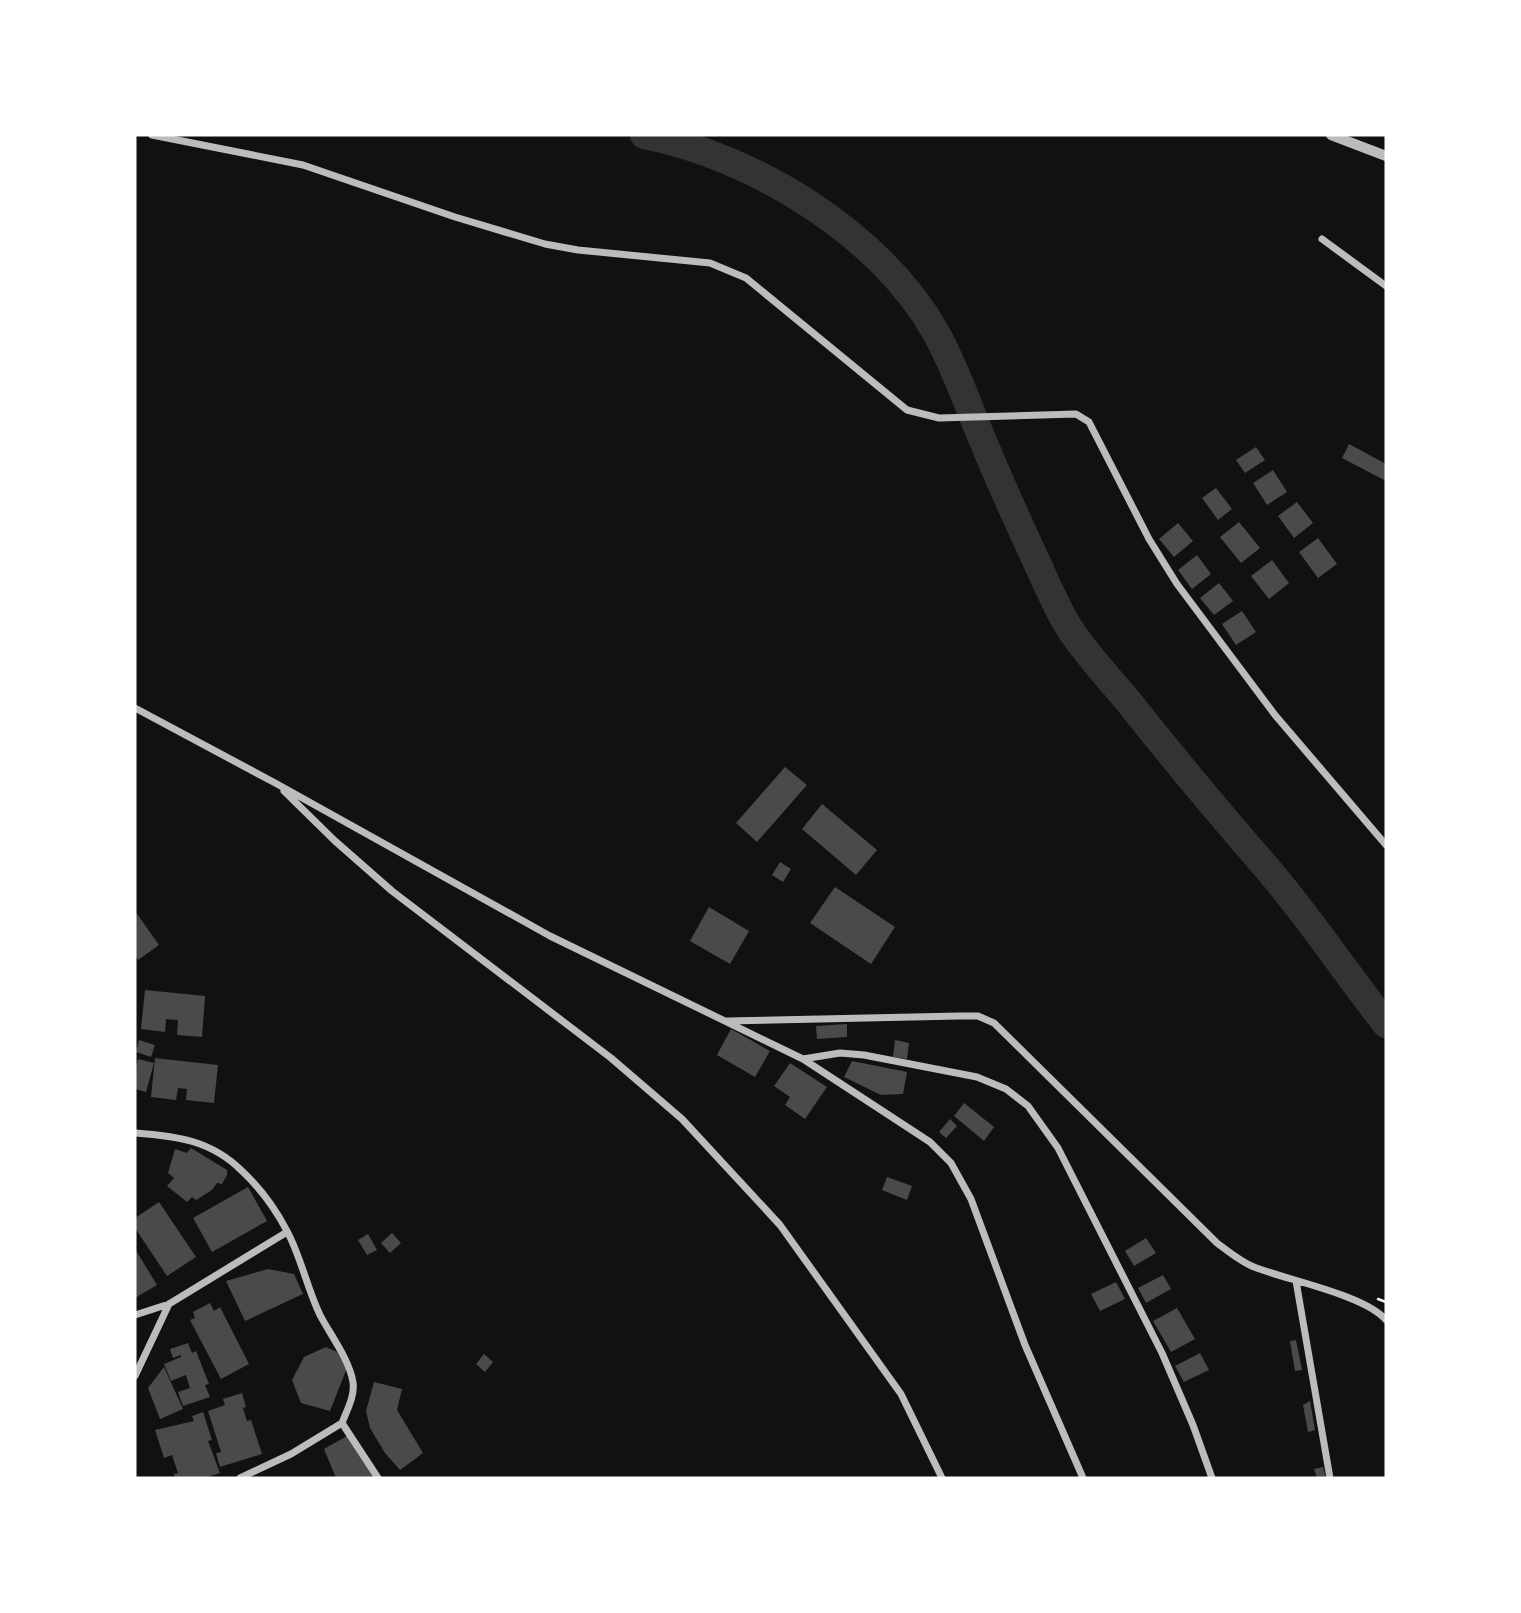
<svg xmlns="http://www.w3.org/2000/svg" width="1521" height="1613" viewBox="0 0 1521 1613" font-family="Jost,sans-serif">
<style>
.lines{fill:none;stroke-linecap:round;stroke-linejoin:round}
.river{stroke:#333;stroke-width:28}
.building{fill:#4a4a4a}
.path{stroke:#f5f5f5;stroke-width:2.5}
.minor{stroke:#bcbcbc;stroke-width:7}
.tertiary{stroke:#bcbcbc;stroke-width:10}
</style>
<rect width="100%" height="100%" fill="#111"/>
<g class="lines">
<!-- river -->
<path class="river" d="M644,135c109,21 236,99 291,196 19,33 31,70 46,105 18,44 38,88 58,131 9,20 18,41 29,59 17,27 40,51 60,75 45,57 91,112 138,166 43,50 80,106 120,157"/>
</g>
<!-- building -->
<path class="building" d="M1349,444l37,20v17l-44,-23z
M1256,447l9,13 -20,13 -9,-13z
M1273,470l14,22 -20,13 -14,-22z
M1216,488l16,21 -14,11 -16,-22z
M1297,502l16,21 -19,15 -16,-22z
M1239,522l21,26 -19,15 -21,-26z
M1178,523l15,18 -19,16 -15,-18z
M1318,538l19,26 -19,14 -19,-26z
M1197,555l14,19 -19,15 -14,-19z
M1272,560l17,23 -20,16 -18,-23z
M1219,583l14,18 -19,14 -14,-17z
M1242,611l14,21 -20,13 -14,-21z
M785,767l22,18 -50,57 -21,-19z
M822,804l55,46 -21,25 -54,-46z
M780,862l11,7 -8,13 -11,-7z
M835,887l60,40 -24,37 -61,-41z
M709,907l40,24 -19,33 -40,-23z
M135,911l24,34 -21,15 -3,-5z
M145,990l60,6 -3,41 -25,-2 1,-15 -12,-1 -1,13 -24,-3z
M847,1024v13l-30,2 -1,-13z
M731,1029l39,22 -15,26 -38,-22z
M139,1040l16,5 -4,12 -15,-5z
M895,1040l14,3 -2,16 -14,-2z
M155,1058l63,7 -4,38 -28,-3 1,-11 -9,-1 -2,12 -25,-3z
M138,1059l16,4 -8,29 -11,-3v-19z
M852,1061l55,11 -4,22 -22,1 -37,-18z
M790,1063l37,24 -22,32 -20,-14 5,-8 -16,-11z
M964,1103l30,24 -10,14 -30,-25z
M950,1119l7,7 -11,12 -7,-6z
M191,1148l36,22v5l-5,9 -5,-1 -5,7 -16,10 -4,-3 -5,5 -20,-16 7,-8 -6,-5 7,-24 12,4z
M887,1177l25,9 -5,14 -25,-10z
M248,1187l19,34 -55,31 -19,-34z
M159,1202l37,55 -29,19 -32,-48v-10z
M392,1233l9,10 -11,10 -9,-10z
M368,1234l9,16 -10,5 -9,-15z
M1146,1238l10,15 -22,13 -9,-15z
M135,1249l22,36 -22,13z
M268,1269l26,5 9,20 -58,27 -19,-40z
M1163,1275l8,14 -25,14 -8,-15z
M1116,1282l9,17 -25,12 -9,-17z
M210,1303l4,8 6,-4 29,57 -28,15 -31,-59 5,-2 -2,-6z
M1177,1308l18,31 -24,13 -18,-31z
M1296,1340l6,30 -7,1 -5,-30z
M188,1343l4,10 4,-2 13,33 -4,1 5,12 -27,9 -5,-14 12,-4 -4,-13 -15,6 -7,-17 17,-7v-2l-8,3 -3,-9z
M326,1347l11,5 10,16 -17,43 -29,-8 -9,-23 12,-23z
M1200,1353l9,17 -25,12 -9,-16z
M484,1354l9,8 -8,10 -9,-8z
M164,1367l19,42 -23,10 -12,-31z
M374,1382l28,7 -5,21 26,43 -23,17 -15,-17 -15,-25 -4,-17z
M242,1393l4,14 -3,1 4,13 4,-1 11,34 -42,13 -4,-14 5,-1 -13,-41 17,-6 -2,-6z
M1310,1401l5,29 -7,2 -5,-27z
M203,1412l9,28 -4,1 12,32 -16,5h-29l-1,-4 4,-1 -6,-18 -8,3 -9,-28 39,-9 -2,-5z
M347,1436l27,42h-38l-12,-29z
M1323,1467l3,11h-9l-3,-9z"/>
<g class="lines">
<!-- path -->
<path class="path" d="M1378,1299l8,3"/>
<!-- minor -->
<path class="minor" d="M152,135l151,30 152,52 90,27 33,6 132,13 36,15 161,132 32,8 137,-4 13,8 60,117 28,45 98,131 111,130
M1322,239l64,47
M135,708l142,76 273,152 253,123 127,83 21,21 20,36 54,146 58,133
M284,791l51,50 57,50 219,167 71,61 98,106 121,169 41,84
M727,1021l232,-5h19l16,7 223,220c12,9 24,19 37,24 33,13 111,28 132,53
M803,1059l37,-6 24,2 113,22 29,12 22,17 30,42 104,205 31,72 19,53
M135,1133c41,3 76,7 107,38 17,16 34,39 45,60 14,26 20,57 33,84 11,21 29,44 33,67 2,14 -6,28 -11,41
M1296,1281l34,197
M135,1315l34,-11 118,-72
M135,1376l34,-72
M342,1423l36,55
M240,1478l51,-24 51,-31"/>
<!-- tertiary -->
<path class="tertiary" d="M1331,135l55,21"/>
</g>
<!-- border -->
<rect width="1521" height="1613" fill="none" stroke="#ffffff" stroke-width="273"/>
</svg>
